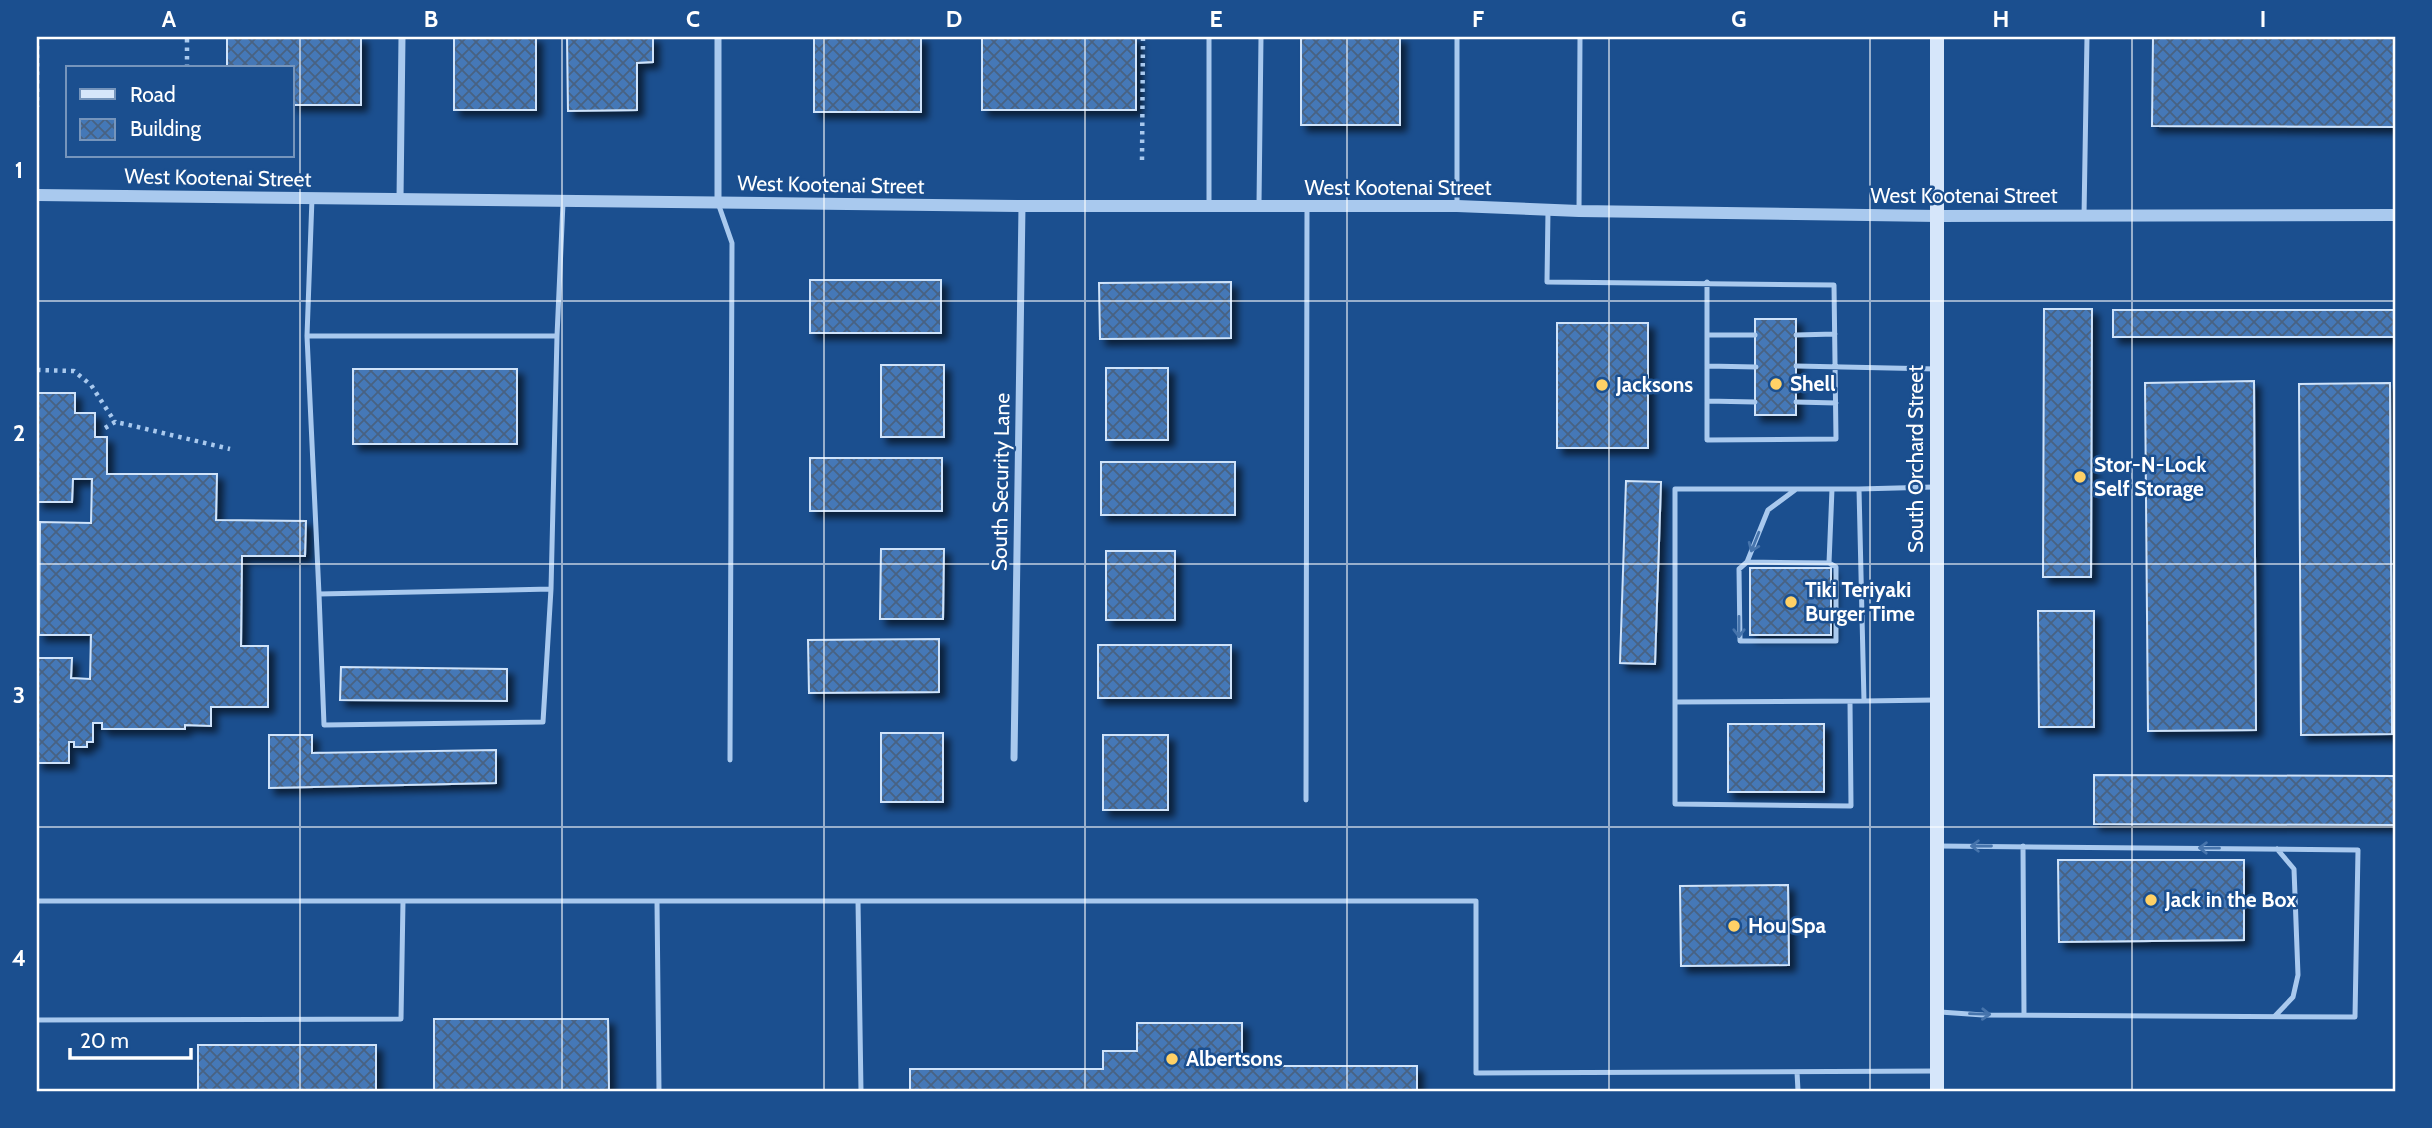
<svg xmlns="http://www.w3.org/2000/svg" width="2432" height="1128" viewBox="0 0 2432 1128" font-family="Cabin,sans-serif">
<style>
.building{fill:url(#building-cross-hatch);stroke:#cfe3fa;stroke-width:2;filter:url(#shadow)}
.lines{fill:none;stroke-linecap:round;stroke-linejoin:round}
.path{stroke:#a9c9ee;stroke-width:4.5;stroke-dasharray:3.5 5;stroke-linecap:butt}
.service{stroke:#a9c9ee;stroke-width:5}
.minor{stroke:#a9c9ee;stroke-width:7}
.tertiary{stroke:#a9c9ee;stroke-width:12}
.secondary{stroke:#d6e6fa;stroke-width:14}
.oneway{stroke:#4674ac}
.grid{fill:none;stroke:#fff;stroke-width:2;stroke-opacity:0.55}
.poi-dot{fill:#ffd166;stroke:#1b4f8f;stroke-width:2.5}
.labels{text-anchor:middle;stroke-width:5;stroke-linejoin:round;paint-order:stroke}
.street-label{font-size:21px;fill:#fff;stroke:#1b4f8f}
.poi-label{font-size:21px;font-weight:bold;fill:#fff;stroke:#1b4f8f;text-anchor:start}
.neatline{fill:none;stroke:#fff;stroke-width:2.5}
.grid-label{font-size:23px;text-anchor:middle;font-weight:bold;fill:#fff}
</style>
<defs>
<pattern id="building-cross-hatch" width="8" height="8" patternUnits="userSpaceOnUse" patternTransform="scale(1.75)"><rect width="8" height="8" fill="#4478b7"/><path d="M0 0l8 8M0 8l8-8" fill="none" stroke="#486282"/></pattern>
<filter id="shadow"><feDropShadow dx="6" dy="6" stdDeviation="3.5" flood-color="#0009"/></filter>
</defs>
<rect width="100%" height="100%" fill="#1b4f8f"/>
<!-- building -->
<path class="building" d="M227,37h134v68h-69v-37h-65z
M454,37h82v73h-82z
M567,37h86v25l-16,1v47l-69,1z
M814,37h107v75h-107z
M982,37h154v73h-154z
M1301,37h99v88h-99z
M2153,37h242v90l-243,-1z
M810,280h131v53h-131z
M1231,282v56l-131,1 -1,-56z
M2044,309h48l-1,268h-48z
M2113,310h282v27h-282z
M1755,319h41v96h-41z
M1557,323h91v125h-91z
M881,365h63v72h-63z
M1106,368h62v72h-62z
M353,369h164v75h-164z
M2254,381l2,349 -108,1 -3,-348z
M2390,383l2,351 -91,1 -2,-351z
M37,393h38v20h20v24h12v37h110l-1,46 90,1 -1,35h-63l-1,90h27v61h-57v19l-26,-1v4h-83v-6h-9v19h-6v5h-13v-5h-5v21h-32v-105h35l-1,20 19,1 1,-44h-52l1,-113 51,1 1,-44h-19l-1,23h-35z
M810,458h132v53h-132z
M1101,462h134v53h-134z
M1626,481l35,1 -6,182 -35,-1z
M881,549h63l-1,70h-63z
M1106,551h69v69h-69z
M1750,568h81v67h-81z
M2038,611h56v116h-55z
M939,639v53l-130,1 -1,-53z
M1098,645h133v53h-133z
M341,667l166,2v32l-167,-1z
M1728,724h96v68h-96z
M881,733h62v69h-62z
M269,735h43v18l184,-3v33l-227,5z
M1103,735h65v75h-65z
M2094,775l301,1v49l-301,-1z
M2058,860h186v80l-185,2z
M1788,885l1,80 -108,1 -1,-80z
M434,1019h174l1,72h-175z
M1137,1023h105v43h175v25h-507v-22h193v-18h34z
M198,1045h178v46h-178z"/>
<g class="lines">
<!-- path -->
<path class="path" d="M37,46v61
M187,68v-31
M1142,160l1,-123
M37,370l37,1 17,14 24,37
M105,428l10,-6 10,2 105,25"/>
<!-- service -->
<path class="service" d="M1209,37v169
M312,198l-5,138h250l6,-133
M718,203l14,40 -2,517
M1259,204l2,-167
M1457,206v-169
M1548,210l-1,72 287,3 2,154 -129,1v-158
M1579,211l1,-174
M2084,216l3,-179
M1707,335h48
M1796,335l39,-1
M307,336l12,258 232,-5 6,-253
M1707,366l49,1
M1796,366l141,3
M1707,401l48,1
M1796,402l40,1
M1934,487l-75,2 5,212 71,-1
M1859,489h-184v213l189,-1
M1795,490l-27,20 -21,52 82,1 3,-74
M1747,562l-8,7 1,72h96v-74l-7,-4
M319,594l5,131 219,-3 8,-133
M1675,702v102l176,2 -1,-104
M1306,800l1,-593
M1939,846l419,4 -3,167 -372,-2 -43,-3
M2023,846l1,169
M37,901h1439v172l461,-2
M657,901l2,190
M858,901l3,190
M2275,1016l18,-19 5,-22 -4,-106 -17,-20
M37,1020l364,-1 2,-118
M1797,1072l1,19"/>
<!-- minor -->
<path class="minor" d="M400,199l2,-162
M718,203v-166
M1014,758l8,-552"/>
<!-- tertiary -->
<path class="tertiary" d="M37,195l985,11h435l122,5 359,5 457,-1"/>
<!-- secondary -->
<path class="secondary" d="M1937,1091v-1054"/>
</g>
<!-- one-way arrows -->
<defs><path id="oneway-shaft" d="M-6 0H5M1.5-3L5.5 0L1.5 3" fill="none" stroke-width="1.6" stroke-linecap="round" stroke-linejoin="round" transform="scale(1.75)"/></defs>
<g class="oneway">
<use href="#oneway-shaft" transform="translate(1755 542) rotate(112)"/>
<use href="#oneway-shaft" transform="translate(1739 627) rotate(90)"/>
<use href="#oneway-shaft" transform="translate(1981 846) rotate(180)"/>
<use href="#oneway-shaft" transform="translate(2209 848) rotate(-179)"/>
<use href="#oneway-shaft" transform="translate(1980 1014) rotate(2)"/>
</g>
<!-- grid -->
<path class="grid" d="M300,37v1054M562,37v1054M824,37v1054M1085,37v1054M1347,37v1054M1609,37v1054M1870,37v1054M2132,37v1054M37,301h2358M37,564h2358M37,827h2358"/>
<!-- markers -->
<g class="poi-dot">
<circle cx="1776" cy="384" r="7"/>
<circle cx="1602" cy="385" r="7"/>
<circle cx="2080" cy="477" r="7"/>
<circle cx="1791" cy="602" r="7"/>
<circle cx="2151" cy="900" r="7"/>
<circle cx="1734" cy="926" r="7"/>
<circle cx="1172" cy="1059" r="7"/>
</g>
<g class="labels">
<!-- street labels -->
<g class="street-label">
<text transform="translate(218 178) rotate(1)" y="7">West Kootenai Street</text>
<text transform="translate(831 185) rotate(1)" y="7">West Kootenai Street</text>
<text x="1398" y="195">West Kootenai Street</text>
<text x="1964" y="203">West Kootenai Street</text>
<text transform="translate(1916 459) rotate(-90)" y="7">South Orchard Street</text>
<text transform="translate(1001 482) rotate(-89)" y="7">South Security Lane</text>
</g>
<!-- poi labels -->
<g class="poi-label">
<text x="1790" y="391">Shell</text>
<text x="1616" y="392">Jacksons</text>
<text x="2094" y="472">Stor-N-Lock<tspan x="2094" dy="24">Self Storage</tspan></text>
<text x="1805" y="597">Tiki Teriyaki<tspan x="1805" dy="24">Burger Time</tspan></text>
<text x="2165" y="907">Jack in the Box</text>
<text x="1748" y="933">Hou Spa</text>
<text x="1186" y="1066">Albertsons</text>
</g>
</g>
<!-- border -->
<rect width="2432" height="1128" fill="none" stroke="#1b4f8f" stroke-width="77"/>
<!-- legend -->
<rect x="66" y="66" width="228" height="91" fill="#1b4f8f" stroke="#7695bc" stroke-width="2"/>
<rect x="80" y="89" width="35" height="10" fill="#d6e6fa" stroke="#7695bc" stroke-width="2"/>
<text x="130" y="102" font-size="21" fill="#ffffff">Road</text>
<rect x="80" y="119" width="35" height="21" fill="url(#building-cross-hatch)" stroke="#7695bc" stroke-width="2"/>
<text x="130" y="136" font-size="21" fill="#ffffff">Building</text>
<!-- scale -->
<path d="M70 1048v10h121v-10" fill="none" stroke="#ffffff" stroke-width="3.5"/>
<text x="80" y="1048" font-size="21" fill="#ffffff" stroke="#1b4f8f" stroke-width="5" paint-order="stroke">20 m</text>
<rect x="38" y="38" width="2356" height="1052" class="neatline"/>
<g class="grid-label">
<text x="169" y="27">A</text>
<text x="431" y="27">B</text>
<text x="693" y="27">C</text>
<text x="954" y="27">D</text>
<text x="1216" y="27">E</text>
<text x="1478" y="27">F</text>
<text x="1739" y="27">G</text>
<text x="2001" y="27">H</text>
<text x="2263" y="27">I</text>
<text x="19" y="178">1</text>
<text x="19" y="441">2</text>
<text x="19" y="703">3</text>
<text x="19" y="966">4</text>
</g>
</svg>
